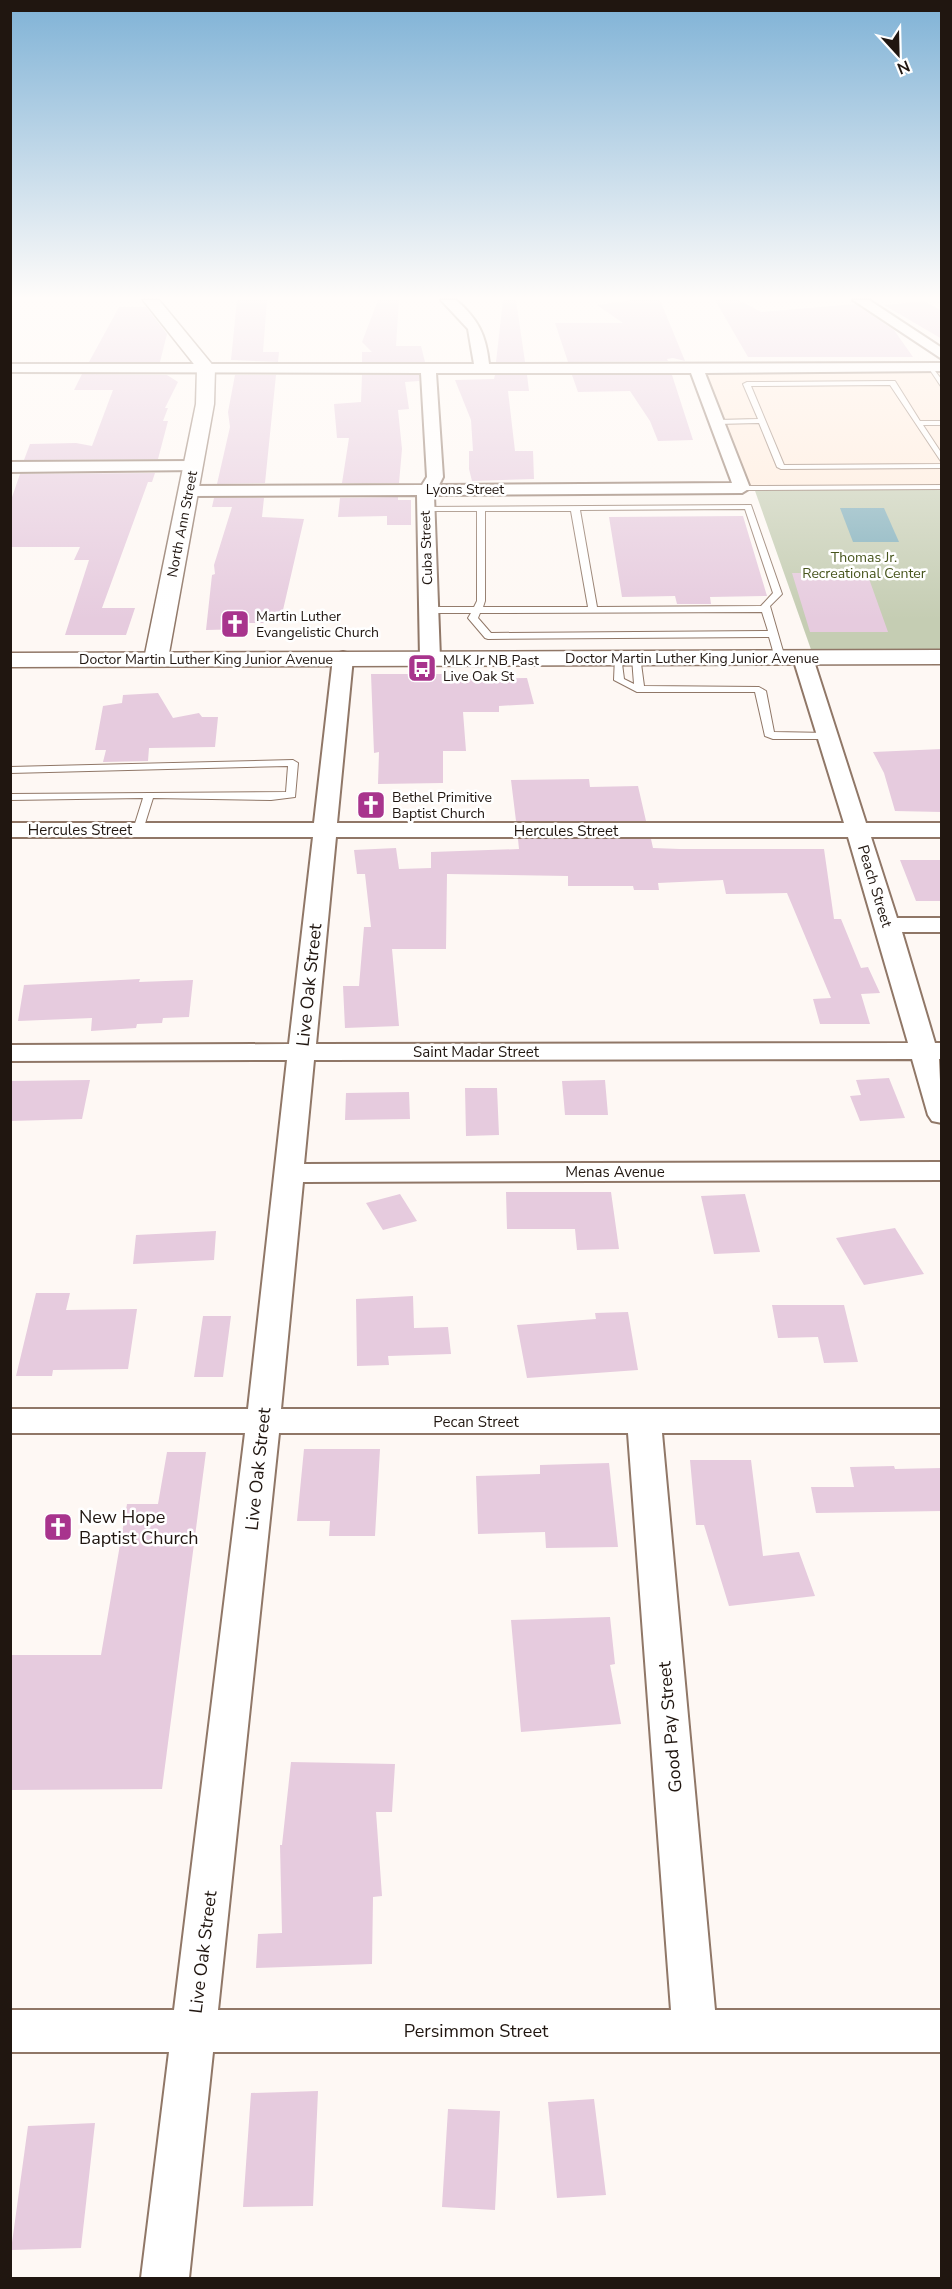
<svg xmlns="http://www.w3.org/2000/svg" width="952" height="2289" viewBox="0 0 952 2289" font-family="'Nunito Sans',sans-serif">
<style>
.education{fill:#ffebdb}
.green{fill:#c5cdb3}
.water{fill:#81afbb}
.building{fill:#e6cbde}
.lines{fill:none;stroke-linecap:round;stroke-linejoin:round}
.service-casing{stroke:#907767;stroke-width:2}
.minor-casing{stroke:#907767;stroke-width:4}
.tertiary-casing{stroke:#907767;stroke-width:3}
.secondary-casing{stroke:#907767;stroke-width:3}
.service{fill:#fff;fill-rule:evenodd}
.minor{fill:#fff;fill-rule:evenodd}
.tertiary{fill:#fff;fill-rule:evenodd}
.secondary{fill:#fff;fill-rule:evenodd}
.labels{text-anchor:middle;stroke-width:5;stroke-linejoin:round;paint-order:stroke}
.far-street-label{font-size:14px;fill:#201610;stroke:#fff}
.far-park-label{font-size:14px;fill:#47551d;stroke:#fff}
.far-poi-label{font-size:14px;fill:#201610;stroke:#fff;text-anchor:start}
.street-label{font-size:15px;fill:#201610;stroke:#fff}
.near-street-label{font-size:18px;fill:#201610;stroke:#fff}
.near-poi-label{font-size:18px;fill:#201610;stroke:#fff;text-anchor:start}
</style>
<rect width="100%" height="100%" fill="#fef8f4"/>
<!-- education -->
<path class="education" d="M941,367v120l-199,1 -46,-120z"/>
<!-- green -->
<path class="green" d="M941,487v170l-127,1 -60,-170z"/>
<!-- water -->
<path class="water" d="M840,508h44l15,34h-46z"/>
<!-- building -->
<path class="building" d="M237,300h30l-4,52h16l-1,10 -47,-2z
M378,300h21l-3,46h25l4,16h-63v-10h10l-10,-10z
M503,300h13l9,62h-29z
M633,300h27l25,61 -12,-3 -6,1 1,2 -100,1 -13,-39h68l-26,-18z
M715,300h24l22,12 94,-8 39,26 19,27h-165z
M924,301l18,10v28l-58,-34z
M119,307h27l21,27 -7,28h-71z
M82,374l85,1 11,7 -13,26h3l-5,13h5l-10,38 -134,1 6,-16 46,-1 16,3 21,-56h-39z
M235,375h41l-11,108 -48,1 13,-57 -2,-15z
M362,375h57v6l-14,1 4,27 -11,1 4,39 -3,34h-57l7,-45h-12l-3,-34 27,-2z
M495,375h32l2,16h-21l7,60h18l1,28 -62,2 -3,-12v-18h4l-2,-31 -16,-40 39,-1z
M572,375h100l21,65 -35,1 -8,-20 -20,-30 -52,1z
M155,473l-3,9h-4l-46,126h33l-9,27h-61l24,-75h-15l6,-13h-70v-44l10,-29z
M398,497v3h13v25h-24v-9l-49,1 2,-19z
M214,498h50l-2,19 42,2 -24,104h-31l-1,6 -42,1 6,-55 3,-1 -1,-9 18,-58h-20z
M743,516l24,80 -57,1 1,7h-34l-2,-8 -53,1 -13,-80z
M792,573h75l21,59h-78z
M371,674h71l1,5 84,-1 7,26 -35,2v6h-36l3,39h-23v32l-65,1 1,-32 -5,1z
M158,693l15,25 26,-5 3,4h16l-3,30 -66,1 -1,13 -45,1 3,-12h-11l8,-44 19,-3 1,-8z
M942,749v63l-47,-1 -11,-38 -11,-21z
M589,779l1,8 48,-1 8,35h-130l-5,-41z
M518,839h133l2,9 27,1h144l10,70h7l20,49 7,-1 12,26 -19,1 9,30h-50l-7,-25 18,-1 -44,-105 -61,1 -3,-14 -65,3 1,7h-25l-1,-4h-65v-10l-121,-2 -1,75h-54l7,77 -54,2 -2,-42h16l5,-59h7l-6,-53h-8l-3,-24 42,-2 3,21 32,-1v-16l88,-3z
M900,860h42v41h-26z
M140,979l-1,3 54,-2 -4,37 -26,1 -1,5 -25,1 -1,4 -45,3 1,-13 -74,3 6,-36z
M889,1078l16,40 -45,3 -10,-25 11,-1 -5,-15z
M90,1080l-8,39 -72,2v-40z
M605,1080l3,35h-43l-3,-34z
M465,1088h32l2,47 -33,1z
M409,1092l1,27 -65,1 1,-27z
M506,1192h105l8,57 -42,1 -2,-21h-68z
M400,1194l17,27 -34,9 -17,-27z
M745,1194l15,58 -46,2 -13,-58z
M895,1228l29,46 -60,11 -28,-47z
M216,1231l-2,29 -81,4 3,-29z
M36,1293h34l-4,17 71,-1 -9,60 -75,1 -1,6h-36z
M413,1296l1,32 34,-1 3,27 -63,2 1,9 -32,1 -1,-67z
M772,1305h72l14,57 -34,1 -6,-26 -40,1z
M628,1312l10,58 -111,8 -10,-53 79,-6 -1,-6z
M203,1316h28l-8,61h-29z
M304,1449h76l-5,87h-46l1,-15h-33z
M167,1452h39l-44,337 -152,1v-135h91l26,-151h31z
M690,1460h61l12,96 36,-4 16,44 -86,10 -25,-81h-8z
M609,1463l9,84 -72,1 -1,-16 -67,2 -2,-58 64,-2v-9z
M894,1466l1,3 47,-1v43l-126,2 -5,-26h43l-4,-20z
M610,1617l5,47 -5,1 11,59 -100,8 -10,-112z
M291,1762l104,2 -3,48h-16l6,84 -9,1 -1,67 -116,4 2,-34 24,-1 -2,-88h2z
M318,2091l-5,115 -70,1 8,-114z
M594,2099l12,96 -49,3 -9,-96z
M448,2109l52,2 -5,99 -53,-3z
M95,2123l-14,125 -70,2 17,-124z"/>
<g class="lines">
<!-- service casing -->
<g class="service-casing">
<path id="service" d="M928,367h4l10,13v8z
M892,381h3l25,40h22v4h-19l19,29v9l-52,-78 -139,1 33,79 158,-1v4l-161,1 -4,-2 -18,-44 -42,1 -4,-2 4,-2 41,-1 -15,-35 4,-2z
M942,485v4l-200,1 -4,-2 4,-2z
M751,505l31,89 -12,12 15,52 -2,2 -8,-2 -6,-21 -281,2 -3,-1 -17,-20 3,-5h-43l-5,-3 5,-3h46l3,-6v-90h-53l-4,-2 1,-2zM745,509l28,84 -12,13 -164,1 -17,-97zM485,511h86l17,96h-105l2,-6zM762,612l6,19 -277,2 -13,-15 2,-5z
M615,656h6l3,23 10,5 -2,-26 8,-2 4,30 115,1 7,4 8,41 54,1 5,3 -5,3h-55l-8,-3 -10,-44h-118l-23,-12z
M293,760l5,3 -3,34 -24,3 -118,-2 -10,32 -5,3 -5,-3 10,-32 -133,2v-6l276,-2 2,-26 -278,7v-6z"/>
</g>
<!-- minor casing -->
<g class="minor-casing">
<path id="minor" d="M441,300h15c22,19 30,35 33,64l453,-1v8l-237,2 45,115 -8,5 -308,2 6,163 -3,4h-14l-3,-4 -3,-163 -229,1 -8,-5 8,-5 234,-1 5,-8 -6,-104 -411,-1v-8h464l-6,-35zM436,373h255l41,110 -293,2 4,-8z
M853,300h16l73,48v11z
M193,461l8,5 -2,4 -189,2v-10z
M343,652l7,2 3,4 -16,165h507l-51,-165 3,-4h14l3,4 53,165h76v14h-71l26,81h45v14h-40l33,111h7v16h-3l3,64 -10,-2 -4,-6 -16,-56 -598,1 -10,104 638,-2v18l-639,2 -22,227h661v24h-280l53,577h227v42h-729l-24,226h-48l28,-226h-159v-42h164l71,-577h-235v-24h238l39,-349 -277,1v-16l279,-1 24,-207h-303v-14h304l19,-165 3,-4zM336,837h512l60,206 -592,1zM279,1433h349l43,577h-453z"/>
</g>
<!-- tertiary casing -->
<g class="tertiary-casing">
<path id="tertiary" d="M143,300h16l56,68 -1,36 -46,255 -4,5h-16l-4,-5 52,-255 1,-36z"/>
</g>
<!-- secondary casing -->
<g class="secondary-casing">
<path id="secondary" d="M942,650v14l-932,3v-14z"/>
</g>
<!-- service -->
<use href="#service" class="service"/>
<!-- minor -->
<use href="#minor" class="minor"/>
<!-- tertiary -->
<use href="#tertiary" class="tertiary"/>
<!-- secondary -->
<use href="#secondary" class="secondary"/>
</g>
<!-- sky -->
<linearGradient id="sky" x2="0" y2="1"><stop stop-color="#7fb2d6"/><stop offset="0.48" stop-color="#fffcfa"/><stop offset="1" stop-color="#fffcfa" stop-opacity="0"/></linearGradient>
<rect width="952" height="620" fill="url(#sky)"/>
<!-- icons -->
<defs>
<g id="church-square" transform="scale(1.5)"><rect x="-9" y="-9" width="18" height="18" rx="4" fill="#a8348d" stroke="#fff"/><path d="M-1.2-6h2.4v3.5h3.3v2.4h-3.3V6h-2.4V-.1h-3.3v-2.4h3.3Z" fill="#fff"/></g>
<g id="bus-square" transform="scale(1.5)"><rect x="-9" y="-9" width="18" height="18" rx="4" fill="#a8348d" stroke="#fff"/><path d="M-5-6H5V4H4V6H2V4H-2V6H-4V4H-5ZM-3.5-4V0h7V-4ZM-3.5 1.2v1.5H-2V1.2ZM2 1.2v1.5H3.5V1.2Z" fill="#fff"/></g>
</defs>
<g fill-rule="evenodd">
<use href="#church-square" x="235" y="624"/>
<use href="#bus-square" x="422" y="668"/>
<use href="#church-square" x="371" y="805"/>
<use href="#church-square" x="58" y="1527"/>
</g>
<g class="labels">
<!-- far-street labels -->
<g class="far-street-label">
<text x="465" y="494">Lyons Street</text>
<text transform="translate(182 524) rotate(-79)" y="5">North Ann Street</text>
<text transform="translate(426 548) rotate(-92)" y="5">Cuba Street</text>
<text x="692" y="663">Doctor Martin Luther King Junior Avenue</text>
<text x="206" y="664">Doctor Martin Luther King Junior Avenue</text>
</g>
<!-- far-park labels -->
<g class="far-park-label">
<text x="864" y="562">Thomas Jr.<tspan x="864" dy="16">Recreational Center</tspan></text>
</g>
<!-- far-poi labels -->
<g class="far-poi-label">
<text x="256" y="621">Martin Luther<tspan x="256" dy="16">Evangelistic Church</tspan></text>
<text x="443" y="665">MLK Jr NB Past<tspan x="443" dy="16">Live Oak St</tspan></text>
<text x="392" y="802">Bethel Primitive<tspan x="392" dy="16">Baptist Church</tspan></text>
</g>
<!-- street labels -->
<g class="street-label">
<text x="80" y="835">Hercules Street</text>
<text x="566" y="836">Hercules Street</text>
<text transform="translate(875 886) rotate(73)" y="5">Peach Street</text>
<text x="476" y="1057">Saint Madar Street</text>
<text x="615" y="1177">Menas Avenue</text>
<text x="476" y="1427">Pecan Street</text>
</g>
<!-- near-street labels -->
<g class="near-street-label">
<text transform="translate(309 985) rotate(-84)" y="6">Live Oak Street</text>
<text transform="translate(258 1469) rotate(-84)" y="6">Live Oak Street</text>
<text transform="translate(670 1727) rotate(-95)" y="6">Good Pay Street</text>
<text transform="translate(203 1952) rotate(-83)" y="6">Live Oak Street</text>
<text x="476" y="2037">Persimmon Street</text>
</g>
<!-- near-poi labels -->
<g class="near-poi-label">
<text x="79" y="1523">New Hope<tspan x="79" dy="21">Baptist Church</tspan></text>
</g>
</g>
<!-- border -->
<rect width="952" height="2289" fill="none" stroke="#201610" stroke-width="24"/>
<!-- north arrow -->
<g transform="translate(898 54) rotate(158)" stroke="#ffffff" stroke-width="4.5" paint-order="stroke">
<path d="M0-4.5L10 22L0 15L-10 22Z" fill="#201610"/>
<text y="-9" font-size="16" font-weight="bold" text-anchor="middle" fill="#201610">N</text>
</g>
</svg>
